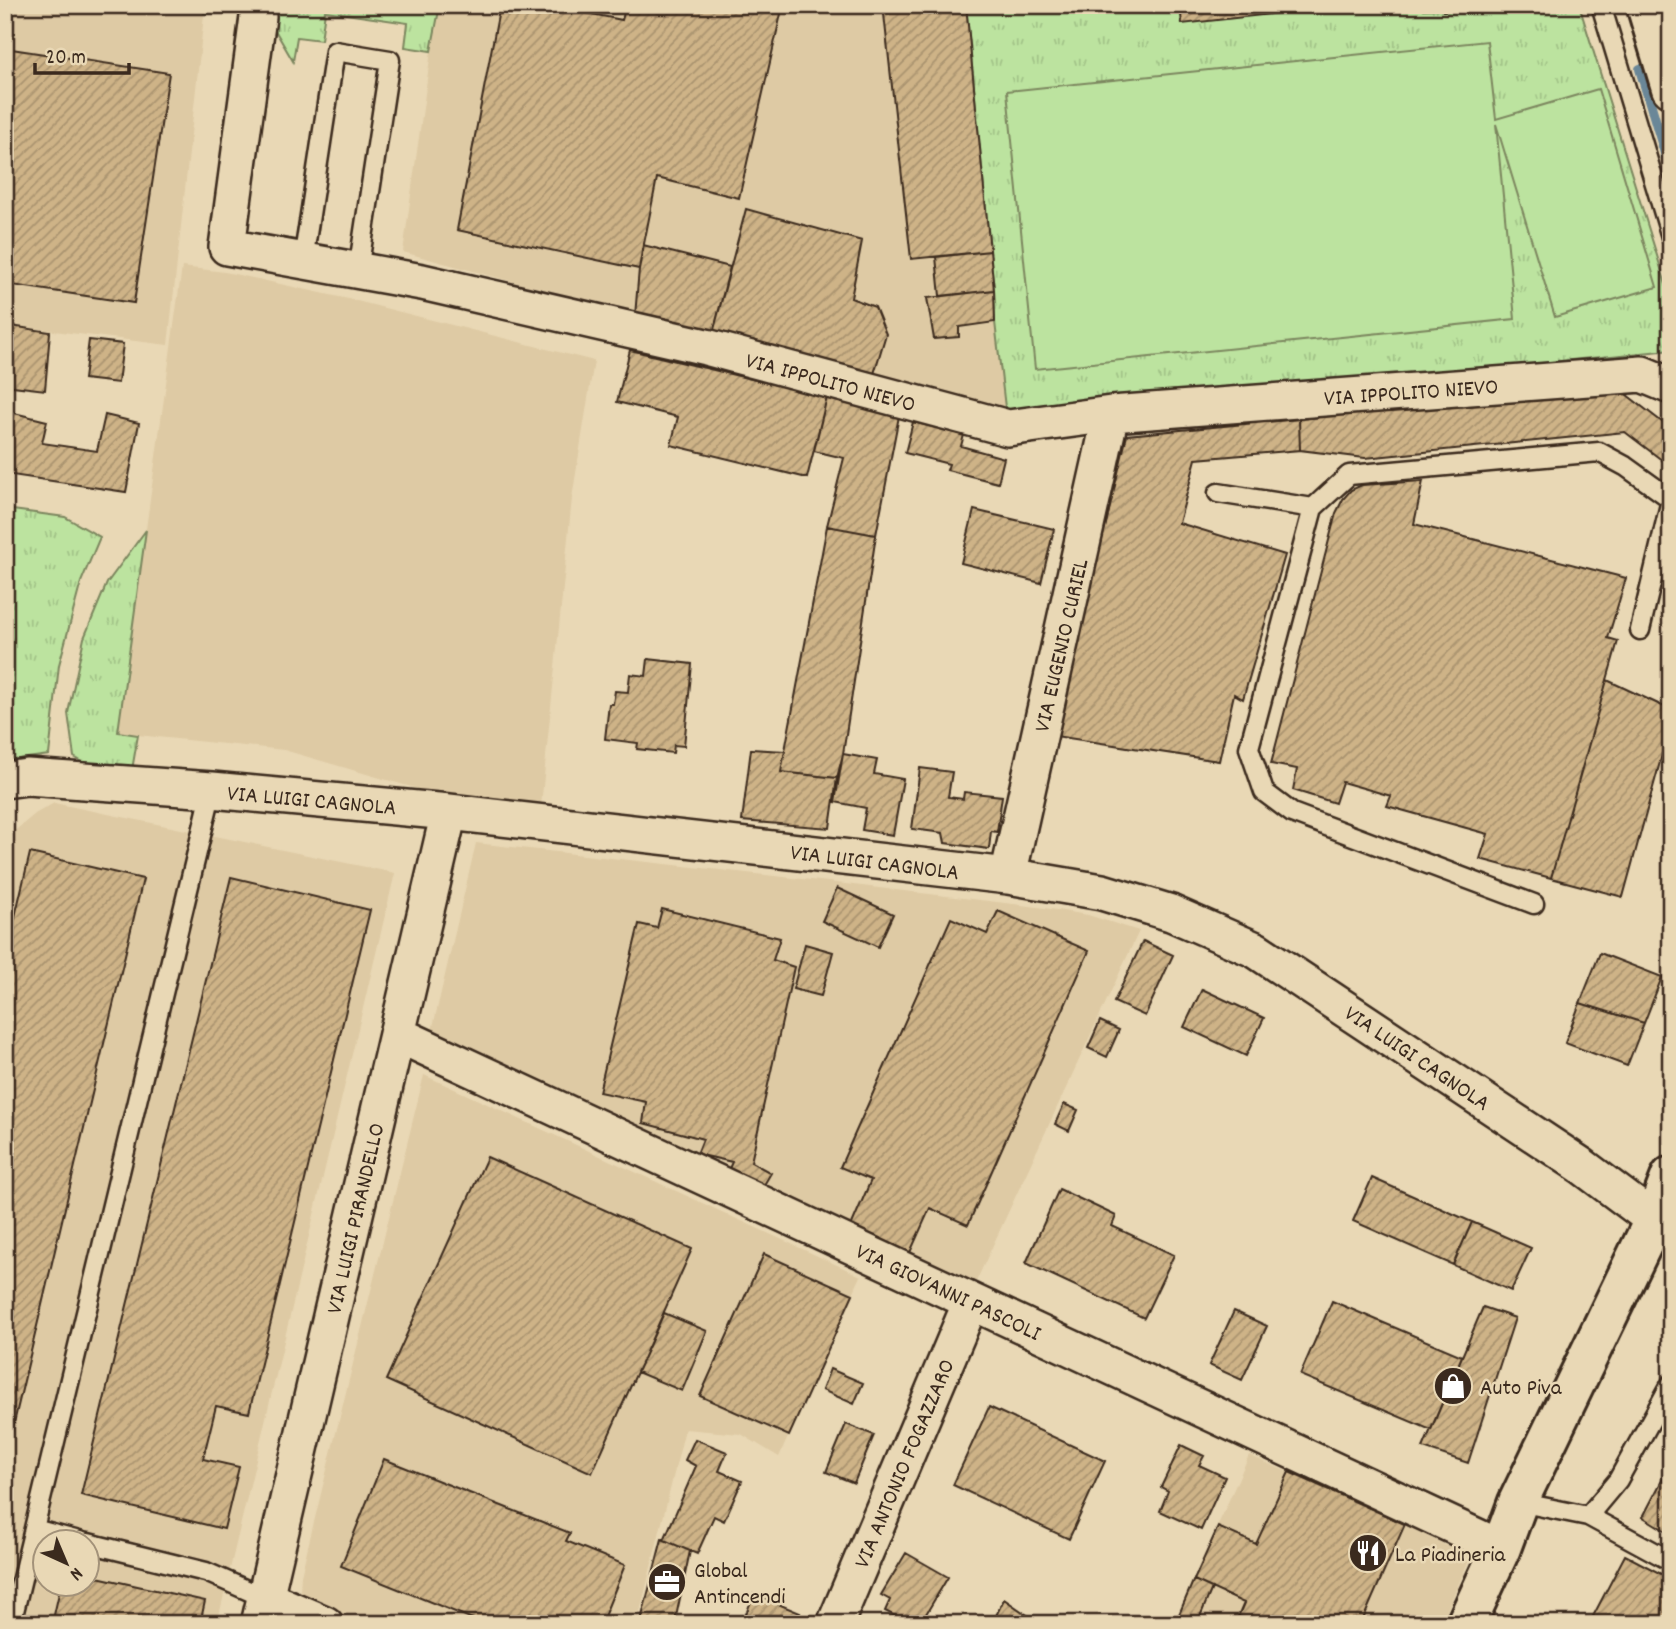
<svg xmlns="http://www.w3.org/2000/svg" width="1676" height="1629" viewBox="0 0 1676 1629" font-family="Dekko,sans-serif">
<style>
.built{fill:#decaa4;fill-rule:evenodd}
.grass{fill:url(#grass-tufts);stroke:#7c865e;stroke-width:2}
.pitch{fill:#bce39f;stroke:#7c865e;stroke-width:2}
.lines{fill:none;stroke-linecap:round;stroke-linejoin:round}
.stream{stroke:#6a8798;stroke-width:10}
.building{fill:url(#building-hatch);stroke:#3b2a1e;stroke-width:2}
.lane-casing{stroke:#3b2a1e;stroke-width:23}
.street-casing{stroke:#3b2a1e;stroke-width:40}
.primary-casing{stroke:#3b2a1e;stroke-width:44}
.lane{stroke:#e9d8b5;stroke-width:18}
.street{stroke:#e9d8b5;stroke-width:35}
.primary{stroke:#e9d8b5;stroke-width:38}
.labels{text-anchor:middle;stroke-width:5;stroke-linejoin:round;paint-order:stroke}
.street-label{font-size:23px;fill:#3b2a1e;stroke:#e9d8b5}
.poi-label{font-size:23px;fill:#3b2a1e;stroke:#e9d8b5;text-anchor:start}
</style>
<defs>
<pattern id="grass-tufts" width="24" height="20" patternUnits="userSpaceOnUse" patternTransform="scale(1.75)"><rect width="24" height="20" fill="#bce39f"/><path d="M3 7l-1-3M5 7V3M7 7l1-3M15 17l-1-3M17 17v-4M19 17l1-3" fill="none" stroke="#a2c388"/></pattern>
<pattern id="building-hatch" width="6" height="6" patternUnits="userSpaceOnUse" patternTransform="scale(1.75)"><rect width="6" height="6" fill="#ceb387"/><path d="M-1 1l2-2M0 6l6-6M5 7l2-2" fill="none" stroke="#a8926e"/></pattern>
</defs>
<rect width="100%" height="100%" fill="#e9d8b5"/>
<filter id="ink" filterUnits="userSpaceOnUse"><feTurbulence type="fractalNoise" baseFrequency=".0143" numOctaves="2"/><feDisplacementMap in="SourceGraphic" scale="14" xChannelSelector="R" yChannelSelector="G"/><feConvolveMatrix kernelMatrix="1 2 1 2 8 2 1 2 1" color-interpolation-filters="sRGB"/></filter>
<g filter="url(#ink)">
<!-- built -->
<path class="built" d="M5,5l200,1 -37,339 -163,-20z
M440,5h526l28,285 1,32 11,94 -603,-164 28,-201z
M182,267l43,5 128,28 241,61 -22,137 -31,308 -123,-17 -134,-39 -166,-17z
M54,803l341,70 -178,751h-212v-785l30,-25zM46,1542h42v42h-42z
M476,843l344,38 218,26 50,8 51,16 -165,355 -543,-251z
M424,1075l437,201 -82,181 -38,-23 -56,-5 -48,195h-279l-51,-22 -7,-11 1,-16z
M1249,1455l156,69 1,1 64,33 -29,66h-267z"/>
<!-- grass -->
<path class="grass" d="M205,5h235l-9,46 -26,-4 3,-24 -83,-12 -4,29 -24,-3 -4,24 -28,-48h-61z
M966,5h456l1,4 18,-1 2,3 63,-6h73l89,286 3,13v46l-665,66 -11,-94 -1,-32z
M5,509l60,8 35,20 -19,45 -22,83 -10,90 -44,6z
M146,530l-28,202 20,3 -6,35 -44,-5 -14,-8 -6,-44 16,-75 23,-55z"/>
<!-- pitch -->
<path class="pitch" d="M1487,41l9,78 102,-30 59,198 -102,30 -59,-193 19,195 -480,50 -28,-278z"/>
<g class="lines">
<!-- stream -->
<path class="stream" d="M1640,69l31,104"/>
</g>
<!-- building -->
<path class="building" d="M500,5h47l75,15 4,-15h157l-44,193 -82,-20 -18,91 -182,-39z
M883,5h83l24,246 -79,8z
M1180,5h172l-170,19z
M1422,5h84l-63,6 -2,-3 -18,1z
M5,48l164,25 -35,230 -129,-19z
M746,209l116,32 -11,57 24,9 11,27 -13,43 -161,-40z
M643,245l87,22 -18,70 -77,-21 4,-47z
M990,251l4,39 -54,6 -4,-39z
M994,290l1,32 -36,5v10l-25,2 -7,-41z
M5,325l45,7 -5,58 -40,-5z
M89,340l34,4 -5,39 -34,-4z
M630,350l197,47 -20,81 -136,-33 7,-28 -61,-15z
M1618,388l53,41v38l-46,-35 -260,26 -65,-8 -1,-31z
M5,393l6,1 -1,18 37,9 -5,22 55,8 8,-36 34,8 -13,69 -121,-18z
M827,397l72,19 -23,119 -49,-9 17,-68 -30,-7z
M1299,419l1,31 -104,9 -17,64 106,32 -42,144 -9,-5 -15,67 -164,-25 72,-301z
M913,422l51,13 -3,11 43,12 -6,25 -51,-13 2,-6 -44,-11z
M1423,481l-9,43 212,54 -18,60 10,3 -67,237 -71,-19 8,-25 -101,-28 4,-10 -49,-14 -7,21 -42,-13 4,-21 -26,-5 65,-251 7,-14 8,-9 11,-5z
M974,510l80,19 -13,54 -80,-20z
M827,526l49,9 -33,219 -6,24 -56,-6z
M648,659l44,5 -8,82 -10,-1 -1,8 -36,-4 1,-6 -33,-4 4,-35h4l2,-13 13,1 2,-18 16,2z
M1607,680l64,30v12l-48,175 -72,-19z
M751,749l34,2 -4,21 56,6 -7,50 -88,-7z
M843,754l34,6 -3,14 29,5 -10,56 -31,-5 4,-22 -31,-6z
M920,768l32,4 -4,25 15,2 1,-7 38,4 -5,36 -6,-1 -2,18 -44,-6 -2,-10 -31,-4z
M30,853l113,26 -134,565 -4,-1v-484z
M231,877l139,33 -121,503 -33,-7 -13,53 36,8 -15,62 -143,-34z
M837,888l56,26 -15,33 -56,-26z
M662,909l118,29 -7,22 21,7 -43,195 20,11 -10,17 -34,-17 5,-11 -35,-8 6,-15 -60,-16 3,-21 -47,-10 40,-168 18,4z
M998,911l91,40 -121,274 -38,-17 -22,49 -59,-26 22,-51 -31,-13 111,-249 36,16z
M1143,941l30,14 -28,61 -31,-14z
M805,944l28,8 -12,44 -28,-7z
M1600,953l62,24 -18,46 -64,-20z
M1202,989l62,29 -18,38 -62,-29z
M1580,1003l64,20 -17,43 -62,-23z
M1100,1021l19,9 -12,27 -19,-9z
M1064,1104l14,6 -9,21 -14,-7z
M487,1157l205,92 -100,224 -206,-93z
M1372,1178l100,44 -19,43 -100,-44z
M1059,1189l57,27 -4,10 62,29 -30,63 -118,-55z
M1472,1222l59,26 -20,43 -58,-26z
M764,1254l89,40 -64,142 -89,-40z
M1332,1301l130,55 -31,74 -131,-55z
M1483,1307l32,11 -47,145 -45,-15z
M1234,1311l33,15 -25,54 -33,-15z
M664,1313l43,18 -25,60 -45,-19z
M830,1369l33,14 -9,21 -32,-14z
M989,1407l116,54 -36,78 -116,-54z
M846,1424l28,11 -20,48 -28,-11z
M695,1439l32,13 -8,19 23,10 -18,40 -10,-5 -17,38 -33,-14 32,-74 -11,-6z
M1181,1445l23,11 -5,9 26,12 -24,53 -41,-19 8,-20 -7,-4z
M384,1459l186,74 -4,8 59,24 -24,59h-116l-144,-58z
M1671,1463v71l-28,-17z
M1289,1472l116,52 -44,100h-126l9,-21 -50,-23 24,-53 38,17z
M662,1539l28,12 -13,61 -3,12h-34z
M906,1553l42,24 -25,42 -7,-4 -5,9 -26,-13 5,-11 -9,-5z
M1625,1555l46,24v45h-82z
M88,1575l117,26 -5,23h-148l9,-40h27z
M1194,1579v1l18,8 -15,36h-22z
M754,1594l46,19 -5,11h-53z
M1004,1599l36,25h-48z"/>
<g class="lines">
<!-- lane casing -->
<g class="lane-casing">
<path id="lane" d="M1601,5l70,232
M303,261l32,-210 55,9 -32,211
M1218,493l95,15
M1640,630l31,-130
M1534,904l-242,-91 -28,-21 -15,-44 64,-240 36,-33 250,-23 26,14 46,33
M1518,1502l70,14 30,-36 53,-96
M1588,1516l83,45
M34,1529l49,13
M88,1543l118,29 59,26
M11,1624l201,-834"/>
</g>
<!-- street casing -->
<g class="street-casing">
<path id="street" d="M258,17l-31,230 195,35 284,65 302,81 103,-14 531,-40 29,12
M5,780l22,-3 185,13 237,22 559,64 94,16 69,21 85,37 326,216 72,54 17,5
M1008,876l103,-462
M397,1034l1104,514
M265,1598l60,26
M259,1624l190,-812
M835,1624l136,-322"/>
</g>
<!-- primary casing -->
<g class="primary-casing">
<path id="primary" d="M1646,5l25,83
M1466,1624l35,-76 17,-46 136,-282 17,-44"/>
</g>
<!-- lane -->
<use href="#lane" class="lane"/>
<!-- street -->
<use href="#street" class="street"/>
<!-- primary -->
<use href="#primary" class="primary"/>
</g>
</g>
<!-- icons -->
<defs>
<g id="shop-disc" transform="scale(2.0125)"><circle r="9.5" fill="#3b2a1e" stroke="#e9d8b5"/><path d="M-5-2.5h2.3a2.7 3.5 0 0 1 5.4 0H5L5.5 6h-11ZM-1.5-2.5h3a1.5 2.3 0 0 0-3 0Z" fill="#fff"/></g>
<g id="restaurant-disc" transform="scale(2.0125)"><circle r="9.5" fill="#3b2a1e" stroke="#e9d8b5"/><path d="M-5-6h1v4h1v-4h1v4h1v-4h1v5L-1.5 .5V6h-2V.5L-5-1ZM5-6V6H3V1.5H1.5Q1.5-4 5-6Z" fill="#fff"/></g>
<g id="office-disc" transform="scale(2.0125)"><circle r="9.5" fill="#3b2a1e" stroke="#e9d8b5"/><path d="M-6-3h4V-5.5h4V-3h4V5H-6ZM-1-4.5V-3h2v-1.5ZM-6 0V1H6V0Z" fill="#fff"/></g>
</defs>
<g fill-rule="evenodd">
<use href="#shop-disc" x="1453" y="1386"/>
<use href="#restaurant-disc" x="1368" y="1553"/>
<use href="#office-disc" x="667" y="1582"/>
</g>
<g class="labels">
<!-- street labels -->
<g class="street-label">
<text transform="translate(831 381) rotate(15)" y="8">VIA IPPOLITO NIEVO</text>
<text transform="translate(1411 391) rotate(-4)" y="8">VIA IPPOLITO NIEVO</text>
<text transform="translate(1060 645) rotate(-77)" y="8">VIA EUGENIO CURIEL</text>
<text transform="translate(312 799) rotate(5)" y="8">VIA LUIGI CAGNOLA</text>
<text transform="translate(875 861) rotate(7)" y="8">VIA LUIGI CAGNOLA</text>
<text transform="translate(1418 1057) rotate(34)" y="8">VIA LUIGI CAGNOLA</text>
<text transform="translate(354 1218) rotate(-77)" y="8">VIA LUIGI PIRANDELLO</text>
<text transform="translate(949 1291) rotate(25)" y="8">VIA GIOVANNI PASCOLI</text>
<text transform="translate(903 1463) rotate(-67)" y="8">VIA ANTONIO FOGAZZARO</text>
</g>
<!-- poi labels -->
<g class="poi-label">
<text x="1480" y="1394">Auto Piva</text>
<text x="1395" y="1561">La Piadineria</text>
<text x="694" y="1577">Global<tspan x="694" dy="26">Antincendi</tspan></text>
</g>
</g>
<!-- margin -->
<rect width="1676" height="1629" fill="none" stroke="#e9d8b5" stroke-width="28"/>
<rect x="14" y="14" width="1648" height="1601" fill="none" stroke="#3b2a1e" stroke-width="2.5" filter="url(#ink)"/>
<!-- north arrow -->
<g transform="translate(66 1563) rotate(136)"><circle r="33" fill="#e9d8b5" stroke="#a39279" stroke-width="2"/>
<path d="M0-5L12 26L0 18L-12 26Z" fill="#3b2a1e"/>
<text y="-10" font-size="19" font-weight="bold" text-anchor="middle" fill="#3b2a1e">N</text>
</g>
<!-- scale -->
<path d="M35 63v10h94v-10" fill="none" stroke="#3b2a1e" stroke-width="3.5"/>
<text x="46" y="63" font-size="21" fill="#3b2a1e" stroke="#e9d8b5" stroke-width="5" paint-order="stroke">20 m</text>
</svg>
